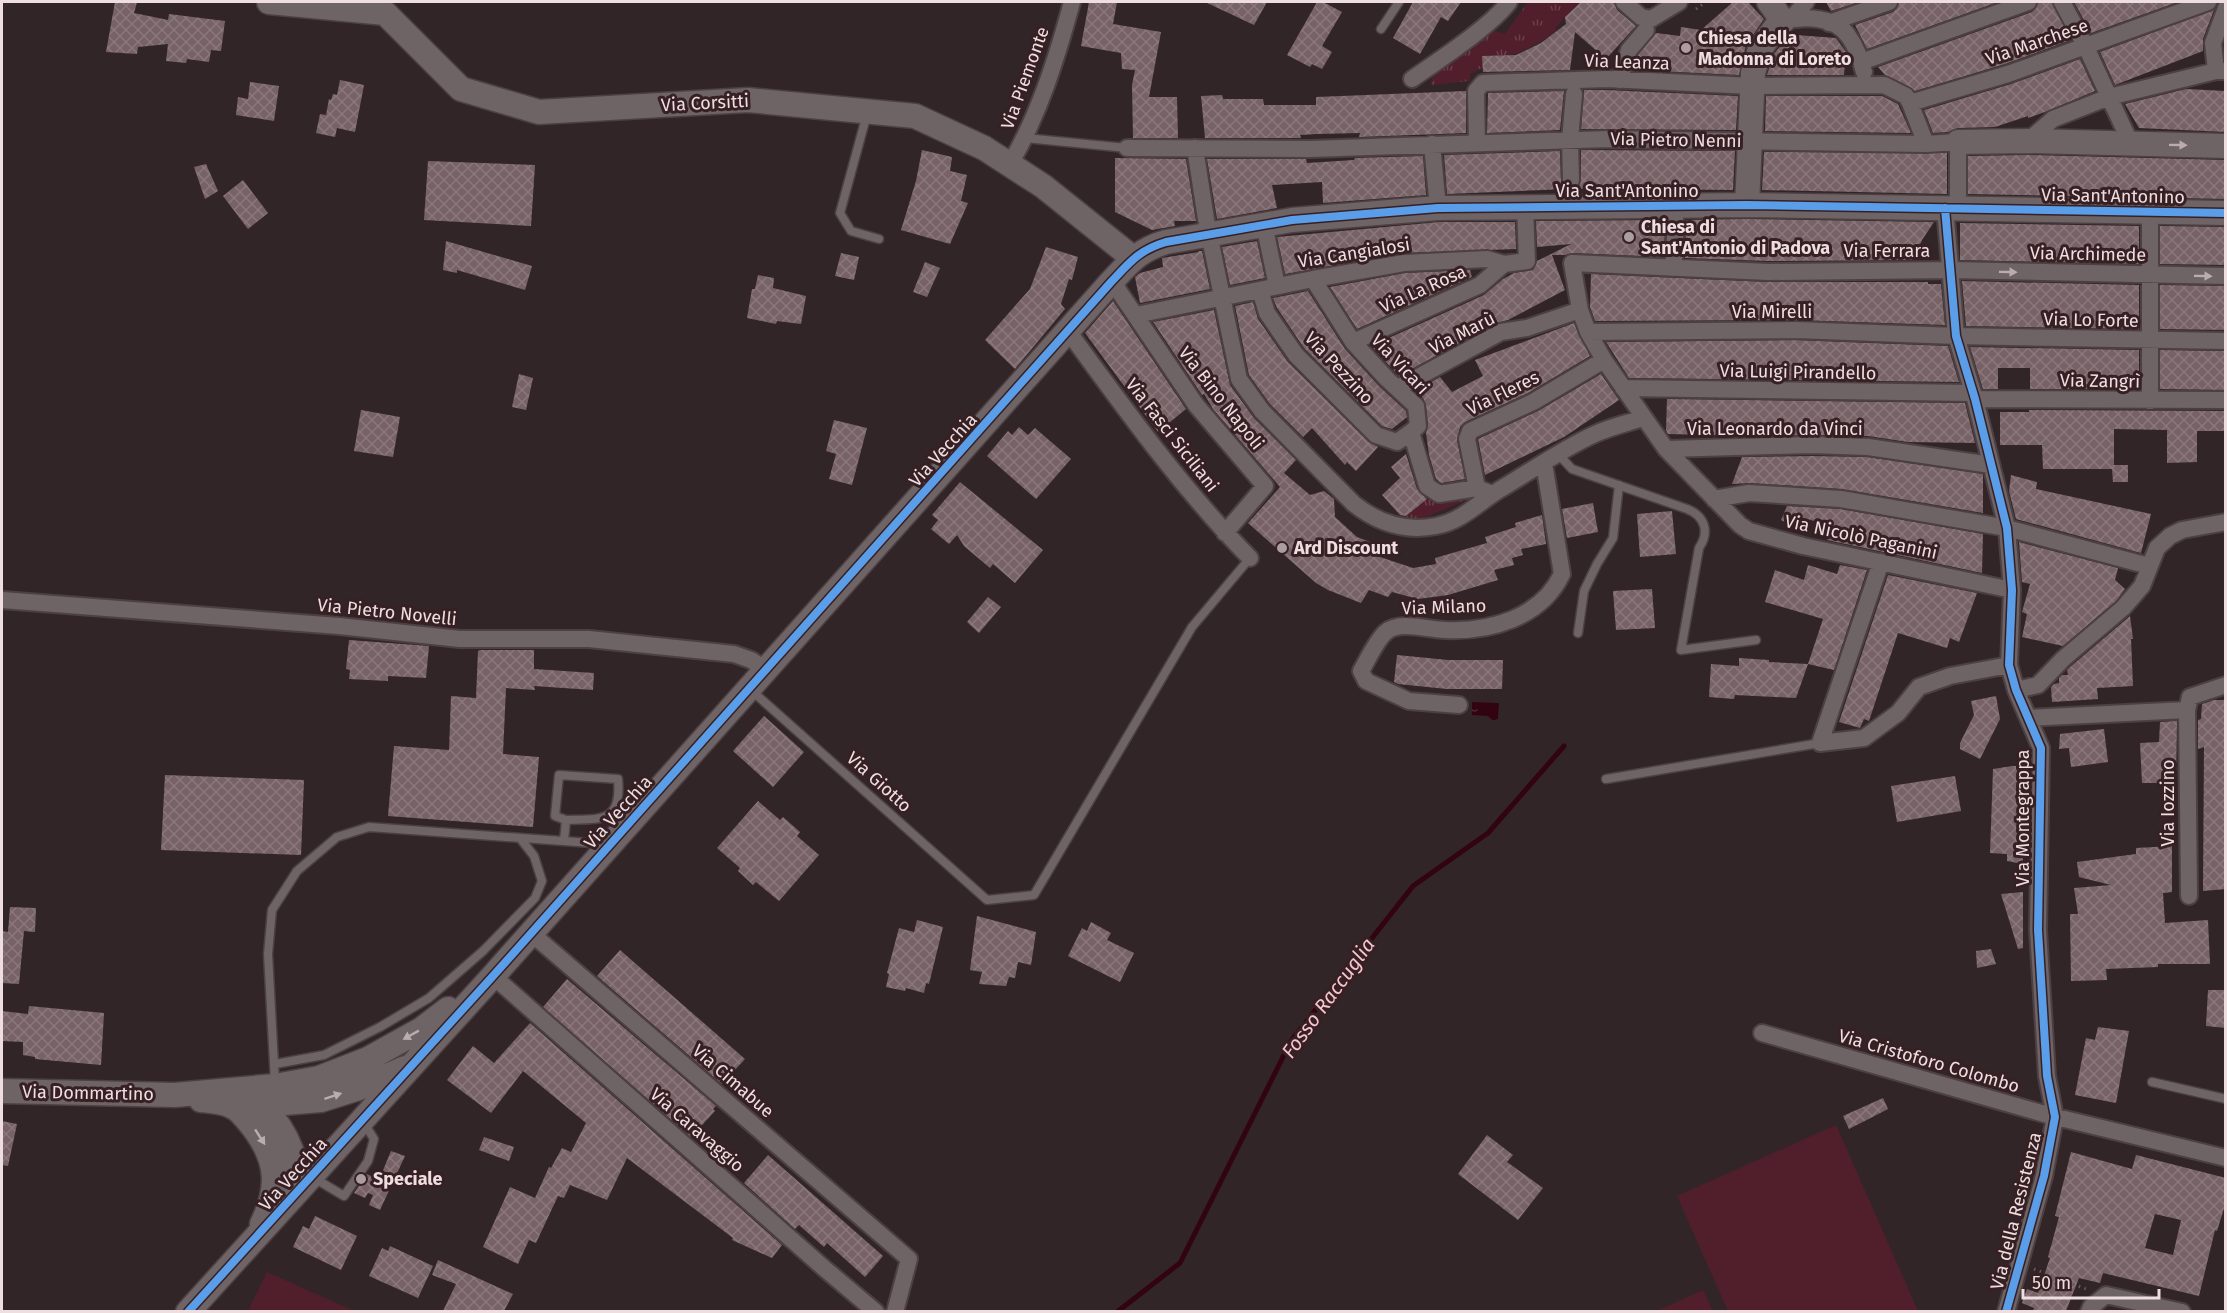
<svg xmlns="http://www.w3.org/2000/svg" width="2227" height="1313" viewBox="0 0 2227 1313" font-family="'Fira Sans',sans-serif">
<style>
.grass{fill:url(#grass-tufts)}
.pitch{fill:#511f2b}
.water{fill:url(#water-ripples)}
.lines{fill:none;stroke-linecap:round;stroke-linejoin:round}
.stream{stroke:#320310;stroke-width:5}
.building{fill:url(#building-cross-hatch);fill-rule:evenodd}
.lane-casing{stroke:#4c4042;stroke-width:11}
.street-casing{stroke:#4c4042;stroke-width:20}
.secondary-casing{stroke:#4c4042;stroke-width:27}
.path{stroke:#655b5e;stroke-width:3;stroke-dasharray:1.5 4.5;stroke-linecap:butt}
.lane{stroke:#6e6365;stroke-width:8}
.street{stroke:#6e6365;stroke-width:16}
.secondary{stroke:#6e6365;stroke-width:24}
.cycleway-casing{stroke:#372024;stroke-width:11}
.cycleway{stroke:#5a9eea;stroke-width:8}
.oneway{fill:#bbadaf}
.poi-dot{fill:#ac9da0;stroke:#372024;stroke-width:2}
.labels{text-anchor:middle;stroke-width:6;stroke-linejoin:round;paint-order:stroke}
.poi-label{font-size:18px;font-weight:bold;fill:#eedee0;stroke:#372024;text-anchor:start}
.street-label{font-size:18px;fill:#eedee0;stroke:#372024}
.water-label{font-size:20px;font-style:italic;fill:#f5c6cd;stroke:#372024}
</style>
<defs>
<pattern id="grass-tufts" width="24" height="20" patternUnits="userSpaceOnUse" patternTransform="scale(1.5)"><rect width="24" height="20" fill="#511f2b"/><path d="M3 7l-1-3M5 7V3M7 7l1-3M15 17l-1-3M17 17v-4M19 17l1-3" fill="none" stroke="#6a3f49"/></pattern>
<pattern id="water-ripples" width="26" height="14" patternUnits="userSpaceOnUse" patternTransform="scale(1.5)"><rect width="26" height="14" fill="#320310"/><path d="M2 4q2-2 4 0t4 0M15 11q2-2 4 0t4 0" fill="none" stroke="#502732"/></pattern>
<pattern id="building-cross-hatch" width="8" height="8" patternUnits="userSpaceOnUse" patternTransform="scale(1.5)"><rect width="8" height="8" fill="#776266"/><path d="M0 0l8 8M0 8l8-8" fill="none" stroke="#8b787c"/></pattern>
</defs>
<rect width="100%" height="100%" fill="#322528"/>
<!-- grass -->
<path class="grass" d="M1528,2h52l-25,26 1,3c-26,21 -57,27 -86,43v7l-39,4 2,-11 46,-37 16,-6 10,3z
M1428,498l7,3 27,-3 2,3 -40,17 -21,1z"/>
<!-- pitch -->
<path class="pitch" d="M1836,1125l82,186h-190l-51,-115z
M267,1272l87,39h-106z
M1703,1290l10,21h-56z"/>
<!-- water -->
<path class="water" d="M1472,702l27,1 -1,16 -6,2 -4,-5 -16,-1z"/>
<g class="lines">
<!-- stream -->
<path class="stream" d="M1117,1312l63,-49 111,-222 122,-155 75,-53 76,-87"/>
</g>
<!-- building -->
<path class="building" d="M115,2h22l-3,11 34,7 1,-6 56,7 -4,30 -10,-1 -2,12 -22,-3 -1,4 -20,-2 2,-17 -30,3 -1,7 -31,-2z
M1089,2h28l-4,22 48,8 -12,65h28l1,41h-45l-1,-53 3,-15 -13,-1 -1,-16 -40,-7z
M1205,2h62l-13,23z
M1317,2h6l19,10 -20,34 10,6 -10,17 -10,-5 -2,3 -23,-12z
M1413,2h48l-13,19 -7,-4 -21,37 -27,-16z
M1581,2h33l3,8 19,16 -30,33 -31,-27 -5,38 -87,2 -1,-16 34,-1 25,-12 25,-19 -1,-7z
M1733,2h15l16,17 -18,26 -7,30 -103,-5 2,-15 18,-22 24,3 1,-9 20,3z
M1826,2h33l-28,9z
M1899,2h99l-131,47 -12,-24 38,-13 4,-4z
M2038,2h14l19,38 -66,24 -90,27 -30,-16 -7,-8 154,-55 4,-4z
M2074,2h104l-87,31z
M2214,10l-11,29v12l-88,34 -15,-33z
M1792,32h4v3l40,3 10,14 -2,23h-77l6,-20z
M2080,59l15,32 -50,21 -17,6v-2l-33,11 -37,1 -10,4 -15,1 -9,-23 87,-26z
M340,80l24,5 -9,47 -18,-4 -2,9 -19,-4 4,-19 6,1 3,-16 2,1 2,-6 4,1z
M250,82l29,4 -5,35 -38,-6 2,-18 10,2z
M2186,89l40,2v41l-87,-4 -14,-24z
M1584,90h23l131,6 -2,34 -155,-1z
M1466,91v42l-107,4 1,-4 -43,1 -17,1 1,3h-96l-4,-42 21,-1 1,4h40l1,6h52v-8z
M1564,91l-4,39 -73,3 1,-40z
M1766,96h116l16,8 13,29 -146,-2z
M922,150l30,7 -2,14 17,4 -6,26 7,2 -18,41 -49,-14 15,-49z
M1581,150l154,1 -2,39 -101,-1 1,3h-16v-5l-41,2 5,-9z
M1560,151l1,30 6,8 -120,5 -3,-39z
M1764,152l183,1v41l-185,-4z
M2028,155l198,5v39l-258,-5v-38z
M1423,156l3,39 -103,8 -1,-21 -50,3 5,23 -60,11 -10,-60h99l1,4 47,-3 1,-2z
M1115,158l71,1 10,62h-22l1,5 -23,4 -37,-18z
M428,161l107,4 -4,61 -107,-6z
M206,164l12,27 -13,8 -11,-32z
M243,180l25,33 -20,16 -25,-33z
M1747,219l187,3 -12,18 -9,20 -145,1 -83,-3 1,-38z
M1665,220l-1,37 -92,-4 -7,2h-13l13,35 -57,30 -12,3 -97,53 -28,-30 113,-51 19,-16 11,-6 19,-3 4,-9 34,-17 -34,3 -1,-26z
M1439,222h76l1,27 -113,4 -118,21 -8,-37z
M1960,223l179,3v38l-179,-4z
M2160,226l66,1v38l-66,-1z
M446,241l86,25 -7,24 -68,-20v3l-14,-3z
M1257,241l8,37 -35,7 -8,-38z
M1046,247l32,10 -6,23 -3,-1 -8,25 4,5 -50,60 -30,-29 45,-51z
M1198,251h4l8,38 -70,14 -5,-26 5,-4 23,-6 -1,-9 37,-6z
M841,253l18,4 -5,23 -19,-4z
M925,262l15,6 -13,29 -14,-5z
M1470,270l2,7 -115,52 -27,-42 75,-14z
M1591,274l177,8h160v2h13l4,41 -150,-5 -200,1 -5,-14z
M758,275l16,3 -1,10 33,8 -5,28 -24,-3 -1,3 -29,-6 5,-29h3z
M1962,281l177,4v44l-173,-3z
M2160,285l66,1v44l-66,-1z
M1308,291l37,58 34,37 27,25 1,6 -15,12 -10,-3 -78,-78 -27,-40 -4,-10z
M1113,301l73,108 -28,23 -73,-99z
M1253,302l5,17 30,43 81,80 9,5 -22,24 -9,-9 -2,3 -33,-37 -9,9 -33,-33 -21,-29 -14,-69z
M1214,310l16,75 24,33 42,42 -12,13 26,22 14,-4 10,8 1,18 22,20 21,8 -7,9 42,14 23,-4 -1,-6 52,-15 -2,-6 31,-10 -1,-4 27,-8 4,29 -25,5 2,6 -11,3 2,7 -20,5 4,10 -50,15 -30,4 -26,-7 -4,5 -19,-7 -8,13 -33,-13 -12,-7 -68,-60 32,-36 -67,-78 -9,-15 -2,1 -49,-73z
M1574,323l16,33 -62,37 -63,29 -5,5 -3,13 8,39 -24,4 -5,-4 -7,-24 -3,-22 2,-8 -2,-20 -3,-7 -8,-7 25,-14 12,15 31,-16 -8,-16z
M1795,340l153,6 11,36 -330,-4 -23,-36z
M1970,347l169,3v39h-109v-21h-32v21h-15z
M2160,350l66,1v39l-66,-1z
M519,374l14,4 -7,32 -14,-3z
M1601,374l18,26 -55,37 -79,38 -7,-36 60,-28z
M1667,399l298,4 10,40 -67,-1 -40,-6 -57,-1 -66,1 -77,-2 -2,-4z
M361,410l39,7 -7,40 -39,-6z
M2029,410l197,1v20h-29v31l-30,1v-33l-53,-1v36h14v17h-15l-1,-13h-69l-1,-24h-42v-33h29z
M834,420l33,8 -15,57 -23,-6 7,-25 -10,-3z
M1019,427l9,8 7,-7 36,31 -35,40 -49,-43 21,-25 4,4z
M1406,454l11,35 10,10 -21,17 -6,-1 -18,-20 18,-17 -9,-11z
M1811,456l56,1 116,17v39l-141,-24 -92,-6 -18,1 10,-27z
M2011,475l26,7 -1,7 115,25 -10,39 -125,-34 -7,-28z
M960,482l83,68 -28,33 -22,-19 -3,4 -26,-22 -7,-11 -8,9 -18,-15 7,-9 -6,-5z
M1593,503l5,29 -31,6 -5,-29z
M1787,506l53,3 143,25 -1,39 -155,-33 5,-14 -32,-9 -5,10 -14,-7z
M1672,511l4,43 -36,3 -3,-43z
M2019,542l99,26 -3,12 10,9 -9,12 -53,45 -41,-9 5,-23 -5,-2 8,-28 -8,-2z
M1808,565l29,9 3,-9 27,5 -33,100 -26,-6 15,-45 -58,-17 10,-32 29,10z
M1888,575l89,18 -18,49 -9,-4 -3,10 -49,-15 -29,88 -5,-2 -4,9 -21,-6z
M1652,589l3,39 -39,2 -3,-39z
M988,597l13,10 -22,26 -12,-11z
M2130,616l3,23h-2l2,47 -36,2 1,11 -46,3 -1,-15 3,-3 5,-1v-5l3,-3h6l-1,-5 3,-3z
M349,640l80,6 -3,32 -38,-2v5l-39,-2 1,-9 -4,-1z
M480,650h54v19l60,4 -1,17 -59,-4 1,4 -29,-2 -3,66 36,3 -6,70 -145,-11 6,-70 55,4 2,-54 25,2 2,-47z
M1397,655l51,5h55l-1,29h-55l-49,-5 -4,-2z
M1739,658l30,2v2l39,2 -12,34 -61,-3 -1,4 -25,-2 2,-33 28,2z
M1996,696l4,23 -20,40 -20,-10v-6l14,-28 -3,-14z
M2214,700h12v189l-23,2 1,-144 -6,2v-29l3,-1 1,-15z
M764,716l40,36 -31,35 -40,-36z
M2177,721l-1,62h-34l-2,-40 19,-1 1,-20z
M2104,729l4,33 -37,5 -2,-19 -10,1 1,-15z
M2012,766h16l-2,89 -3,-1v10l-16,-3v-7l-17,-1 3,-84z
M165,775l139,5 -3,75 -140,-5z
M1955,776l6,35 -64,11 -6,-36z
M758,801l22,19 3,-3 17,15 -3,4 22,19 -40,46 -23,-19 -3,3 -15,-14 2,-3 -23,-20z
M2172,846v46l-9,1 2,30 43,-3 2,44h-52v3l-52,2 1,11 -36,1 -1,-67h8l-4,-26 37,-3 -32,-8 -2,-15 59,-8v-6z
M2023,892v56l-5,1 -17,-55z
M10,907l26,1 -1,24 -11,-1 -5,53 -17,-1v-52l6,1z
M977,916l59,16 -5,33 -13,-3 -3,16 -6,-1 -3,9 -27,-2 3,-12 -12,-2z
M917,920l26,7 -14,57 -3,-1 -2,10 -18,-5 -1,3 -19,-4 3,-13 -2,-1 12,-45 15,4z
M1091,922l20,11 -4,7 27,13 -14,29 -52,-26 14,-28 5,3z
M1991,949l5,15 -19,4 -1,-17z
M620,950l125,109 -23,25 -125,-108z
M567,979l149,127 -3,3 2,2 -24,26 -148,-130z
M2208,990h18v38l-20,-2z
M29,1006l75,7 -3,52 -66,-6v-2l-12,-2v-13l-21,-1v-30l26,3z
M530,1023l252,222 -10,13 -40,-18 1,-2 -106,-80 -20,42 -37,-15 -6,13 -6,-2 -22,47 -7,-3 -11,24 -35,-17 27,-60 25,11 14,-31 2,1 11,-20 9,4 15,-29 -63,-52 -32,42 -44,-33 26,-34 21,17z
M2098,1027l31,4 -13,72 -41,-8 11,-57 9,2z
M1883,1098l5,11 -39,20 -6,-13z
M2,1121l15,3 -9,42 -6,-1z
M1487,1135l26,20 -6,7 36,26 -25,32 -60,-46z
M484,1137l30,10 -5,14 -30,-11z
M391,1151l14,5 -25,54 -11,-5 4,-10 -5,-2 -3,5 -11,-5 13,-19 12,6z
M2071,1152l61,17 4,-14 90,23v24l-9,29 -2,-1 -16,66 -96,-23 -3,10 -21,-5 -13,33h-33l1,-3 -12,-5 5,-14 11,4 12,-35 -2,-1 11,-40 -4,-1zM2155,1214l26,6 -8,35 -28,-7z
M768,1155l115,101 -18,21 -38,-34 -3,4 -25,-22 -4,4 -51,-46z
M315,1216l42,20 -16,34 -48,-23 10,-21 6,3z
M390,1246l43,20 -15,32 -49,-22 13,-28 6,3z
M438,1260l75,34 -9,17h-61l13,-27 -24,-9z"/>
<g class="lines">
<!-- lane casing -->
<g class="lane-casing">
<path id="lane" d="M1381,29l18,-27
M867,114l-27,99 11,18 28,8
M1025,138l102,10
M1558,454l14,15 115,40c18,7 23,23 12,39l-18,102 75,-10
M1578,633l6,-42 13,-27 16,-26 6,-53
M751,690l236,210 47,-5 158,-268 58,-69
M1606,779l214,-36
M564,841l2,-21 -11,-4 4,-41 59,4c4,44 -17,40 -52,41
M275,1064l49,-9 56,-28 49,-29 54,-47 52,-53 7,-17 -8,-25 -14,-18
M275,1082l-7,-128 4,-44 25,-39 40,-34 32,-10 236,17
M2152,1082l74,17
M314,1178l30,18 24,-35 6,-22 -10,-16"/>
</g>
<!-- street casing -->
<g class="street-casing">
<path id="street" d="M1624,2l17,15 10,2 28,-17
M2062,2l24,45 45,97
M1791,19l15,-17
M1783,21c21,-5 53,-5 66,16 7,10 12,23 15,35
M1829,23l60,-21
M1861,62l167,-60
M2216,71l-3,-28 13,-35
M1412,79c27,-19 78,-52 97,-77
M1619,80l10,-30 17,-20
M1910,103l98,-29 200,-72
M2028,141l25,-22 56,-22 107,-26h10
M1477,143l-1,-52 7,-8 124,-4 145,7 132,-1 22,11 4,7 16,41
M1432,144l6,64
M1127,148l183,1 299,-10 317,5 32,-2v66
M1195,148l11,71 33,160 23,32 92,93c24,19 52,28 82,22 26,-5 42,-23 63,-36 32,-19 63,-41 96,-56 15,-7 33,-11 48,-16
M1010,164c29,-49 47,-107 62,-162
M1571,180l-1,-40 4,-46
M1945,208l11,128 19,63 32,129 5,62 -3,75 7,25 25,58 -3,182 9,146 8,41 -11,59 -38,136
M1264,224l13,62
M1672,268l3,-14v-47
M1313,279l40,63 34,37 29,27 2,20 -7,6 16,54 12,8 38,-6 15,6
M1112,281l84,124 69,81 -40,47
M1260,290l7,23 29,42 80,80 21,7 14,-10
M1136,315l177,-36 91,-16 83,-4 17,5 23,-3 -2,-54
M1068,331c57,78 114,158 182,227
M1588,332l207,-2 161,6 270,5
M1353,342l127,-57 24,-21
M1398,388l103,-56 26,-4 53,-18
M1623,388l349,5
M1975,399l251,1
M2150,401v-190
M1666,449l145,-4 57,2 123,18
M1477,488l-10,-49 3,-8 63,-29 71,-42
M1714,499l35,-6 92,6 166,29 142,38
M1881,562l-61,181 44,-5 34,-25 21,-26 31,-11 59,-11
M2012,590l-209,-44 -54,-15 -9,-6 -74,-76 -62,-89 -16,-28 -8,-22 -8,-47 196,9 182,-2 276,6
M2,600l337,26 121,13h129l145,15 17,6 14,9
M2016,690l22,-5 25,-26 60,-51 19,-22 15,-38 13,-12 12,-6 44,-8
M1459,705l-50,-4 -43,-20 -5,-10c6,-10 16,-32 25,-39 14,-12 42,-2 59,-2 45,2 96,-12 117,-56l-18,-111
M2029,718l158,-8
M2189,896l-2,-186 3,-13 36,-12
M531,933l378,326 -14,53
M493,976l332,293 51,43
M1762,1033l286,82 178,43
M2089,1312l2,-5 15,-12 76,17"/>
</g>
<!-- secondary casing -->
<g class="secondary-casing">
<path id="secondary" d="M269,2l116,11 76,76 78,23 209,-12 167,16 69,32 59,38 90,72
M1958,142l70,-1 198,5
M1747,205l6,-132 7,-24 15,-21 8,-7 -14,-19
M2,1091l173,4 100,-9 44,-8 49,-19 54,-30 26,-20
M253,1099c30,23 44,54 46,91
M201,1100c9,1 24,2 32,7 7,3 15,14 20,20 25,33 27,60 9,97
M234,1107l87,-7 38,-12 46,-20
M188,1312l305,-336 619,-695c18,-19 27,-31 54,-39l126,-22 146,-12 309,-3 479,8"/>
</g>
<!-- path -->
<path class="path" d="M1696,9l10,-7
M2034,1269l52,20"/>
<!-- lane -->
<use href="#lane" class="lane"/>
<!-- street -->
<use href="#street" class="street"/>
<!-- secondary -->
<use href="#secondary" class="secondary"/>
<!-- cycleway casing -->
<g class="cycleway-casing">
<path id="cycleway" d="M1945,208l11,128 19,63 32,129 5,62 -3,75 7,25 25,58 -3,182 9,146 8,41 -11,59 -38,136
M188,1312l305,-336 619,-695c18,-19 27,-31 54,-39l126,-22 146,-12 309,-3 479,8"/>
</g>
<!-- cycleway -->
<use href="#cycleway" class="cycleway"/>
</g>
<!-- one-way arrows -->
<defs><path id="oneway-solid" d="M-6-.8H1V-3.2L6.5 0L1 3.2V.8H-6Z" transform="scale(1.5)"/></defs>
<g class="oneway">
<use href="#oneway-solid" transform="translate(2178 145) rotate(1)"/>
<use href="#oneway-solid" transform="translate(2008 272) rotate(1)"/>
<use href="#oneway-solid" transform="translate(2203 276) rotate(1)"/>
<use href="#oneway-solid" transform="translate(411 1035) rotate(151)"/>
<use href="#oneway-solid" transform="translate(333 1096) rotate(-18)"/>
<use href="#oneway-solid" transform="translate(260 1137) rotate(57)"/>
</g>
<!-- markers -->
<g class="poi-dot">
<circle cx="1686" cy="48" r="6"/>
<circle cx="1629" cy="237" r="6"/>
<circle cx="1282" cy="548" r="6"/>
<circle cx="361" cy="1179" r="6"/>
</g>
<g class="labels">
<!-- poi labels -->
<g class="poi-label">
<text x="1698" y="44">Chiesa della<tspan x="1698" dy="21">Madonna di Loreto</tspan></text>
<text x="1641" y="233">Chiesa di<tspan x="1641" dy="21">Sant'Antonio di Padova</tspan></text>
<text x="1294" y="554">Ard Discount</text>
<text x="373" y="1185">Speciale</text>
</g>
<!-- street labels -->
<g class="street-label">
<text transform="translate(2037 42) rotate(-19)" y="6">Via Marchese</text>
<text transform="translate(1627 62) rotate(2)" y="6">Via Leanza</text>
<text transform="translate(1025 78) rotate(-70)" y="6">Via Piemonte</text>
<text transform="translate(705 103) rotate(-3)" y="6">Via Corsitti</text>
<text transform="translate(1676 140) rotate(1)" y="6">Via Pietro Nenni</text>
<text x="1627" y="197">Via Sant'Antonino</text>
<text transform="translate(2113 196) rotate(1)" y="6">Via Sant'Antonino</text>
<text x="1887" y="257">Via Ferrara</text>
<text transform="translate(1354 253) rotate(-9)" y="6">Via Cangialosi</text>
<text transform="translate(2088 254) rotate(1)" y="6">Via Archimede</text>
<text transform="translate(1423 289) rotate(-24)" y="6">Via La Rosa</text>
<text x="1772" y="318">Via Mirelli</text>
<text transform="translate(2091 320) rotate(1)" y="6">Via Lo Forte</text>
<text transform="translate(1462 333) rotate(-27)" y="6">Via Marù</text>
<text transform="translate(1400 364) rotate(47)" y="6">Via Vicari</text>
<text transform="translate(1339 368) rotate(47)" y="6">Via Pezzino</text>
<text transform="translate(1798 372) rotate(1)" y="6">Via Luigi Pirandello</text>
<text transform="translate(2100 381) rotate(1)" y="6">Via Zangrì</text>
<text transform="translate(1503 393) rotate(-26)" y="6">Via Fleres</text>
<text transform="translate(1221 398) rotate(52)" y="6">Via Bino Napoli</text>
<text x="1775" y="435">Via Leonardo da Vinci</text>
<text transform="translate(1172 435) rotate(52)" y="6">Via Fasci Siciliani</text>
<text transform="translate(943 450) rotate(-48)" y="6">Via Vecchia</text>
<text transform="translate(1861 537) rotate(12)" y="6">Via Nicolò Paganini</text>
<text transform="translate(1444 607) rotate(-2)" y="6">Via Milano</text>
<text transform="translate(387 612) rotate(6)" y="6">Via Pietro Novelli</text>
<text transform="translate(879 782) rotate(42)" y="6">Via Giotto</text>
<text transform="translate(2168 803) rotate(-90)" y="6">Via Iozzino</text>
<text transform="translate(618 812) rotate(-48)" y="6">Via Vecchia</text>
<text transform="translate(2023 818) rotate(-90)" y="6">Via Montegrappa</text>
<text transform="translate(1929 1061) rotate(16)" y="6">Via Cristoforo Colombo</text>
<text transform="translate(733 1081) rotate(41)" y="6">Via Cimabue</text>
<text transform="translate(88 1093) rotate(1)" y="6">Via Dommartino</text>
<text transform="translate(697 1130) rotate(41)" y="6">Via Caravaggio</text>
<text transform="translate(293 1174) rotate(-48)" y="6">Via Vecchia</text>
<text transform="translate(2016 1211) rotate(-76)" y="6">Via della Resistenza</text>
</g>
<!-- water labels -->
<g class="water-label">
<text transform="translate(1328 998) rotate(-54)" y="7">Fosso Raccuglia</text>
</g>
</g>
<!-- border -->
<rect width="2227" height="1313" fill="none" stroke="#eedee0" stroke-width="6"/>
<!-- scale -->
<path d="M2023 1289v9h136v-9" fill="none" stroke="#eedee0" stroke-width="3"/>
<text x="2032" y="1289" font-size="18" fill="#eedee0" stroke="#372024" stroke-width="4.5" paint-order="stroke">50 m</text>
</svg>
